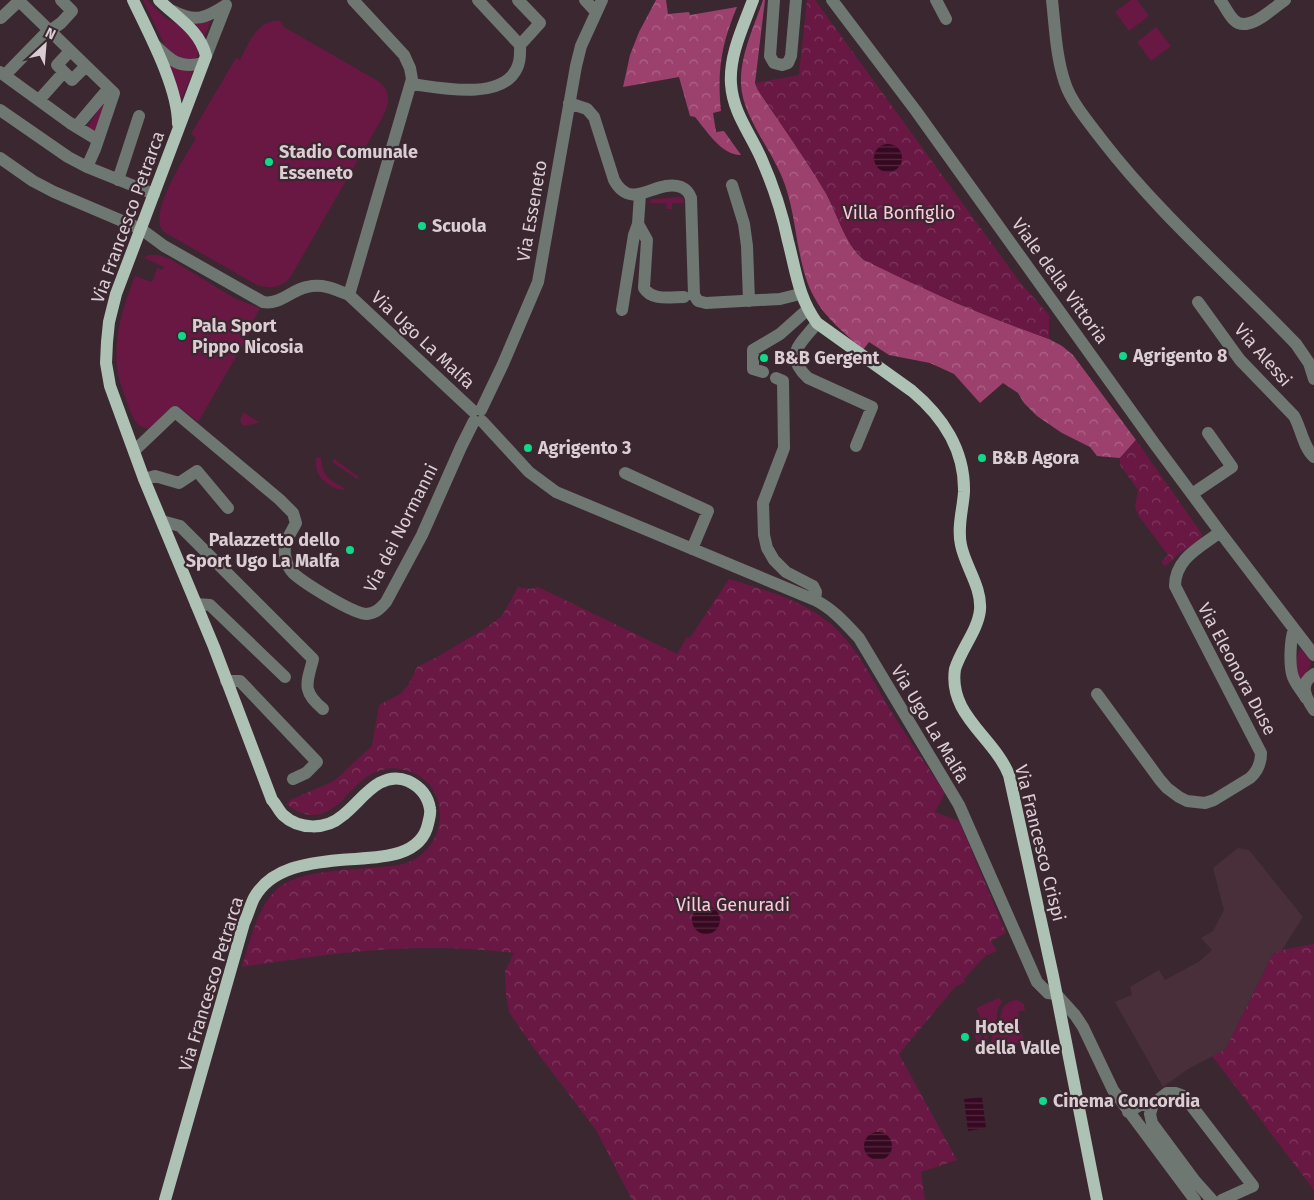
<svg xmlns="http://www.w3.org/2000/svg" width="1314" height="1200" viewBox="0 0 1314 1200" font-family="'Fira Sans',sans-serif">
<style>
.built{fill:#492f3a}
.green{fill:#681843}
.forest{fill:url(#forest-crowns)}
.park{fill:url(#park-crowns)}
.water{fill:url(#water-rules)}
.lines{fill:none;stroke-linecap:round;stroke-linejoin:round}
.minor{stroke:#6e7771;stroke-width:12}
.major{stroke:#aec1b5;stroke-width:12}
.poi-dot{fill:#11d98a;stroke:#3b2730;stroke-width:2}
.labels{text-anchor:middle;stroke-width:4.5;stroke-linejoin:round;paint-order:stroke}
.poi-label{font-size:18px;font-weight:bold;fill:#dbced3;stroke:#3b2730;text-anchor:start}
.street-label{font-size:18px;fill:#dbced3;stroke:#3b2730}
.park-label{font-size:18px;fill:#fbc8dc;stroke:#3b2730}
</style>
<defs>
<pattern id="forest-crowns" width="20" height="18" patternUnits="userSpaceOnUse" patternTransform="scale(1.25)"><rect width="20" height="18" fill="#9c416d"/><path d="M2 6a3 3 0 1 1 6 0M12 15a3 3 0 1 1 6 0" fill="none" stroke="#ae6488"/></pattern>
<pattern id="park-crowns" width="20" height="18" patternUnits="userSpaceOnUse" patternTransform="scale(1.25)"><rect width="20" height="18" fill="#681843"/><path d="M2 6a3 3 0 1 1 6 0M12 15a3 3 0 1 1 6 0" fill="none" stroke="#7d385d"/></pattern>
<pattern id="water-rules" width="6" height="5" patternUnits="userSpaceOnUse" patternTransform="scale(1.25)"><rect width="6" height="5" fill="#370821"/><path d="M0 2.5h6" fill="none" stroke="#532b40"/></pattern>
</defs>
<rect width="100%" height="100%" fill="#3b2730"/>
<!-- built -->
<path class="built" d="M1238,848l11,2 54,67 -21,33 -9,4 -48,96 -37,19 -25,18 -48,-85 17,-7 -2,-8 29,-17 6,10 35,-19 12,-11 -11,-12 12,-7 11,-21 -11,-42z"/>
<!-- green -->
<path class="green" d="M143,0h4l18,18 12,6 7,5 15,19 -3,13 -13,-1 -17,-12z
M1131,0h6l12,16 -20,15 -14,-19z
M211,21l-7,16 -10,-14 6,1z
M274,21h6l4,6 94,54c15,11 11,24 3,39l-91,158c-10,10 -19,11 -33,7l-93,-53c-18,-16 22,-77 32,-94l-5,-4 45,-76 4,2c8,-15 15,-36 34,-39z
M1156,27l15,19 -20,15 -14,-19z
M167,62l27,7 -14,34z
M103,102l3,1 -10,30 -9,-5z
M680,197l4,2v4h-12v6h-5l-1,-6h-17l2,-4h2z
M148,255h11l11,4 64,39 26,10 -12,23 2,2 -52,89 -22,-17 -27,23c-12,1 -16,-10 -20,-20 -3,-8 -6,-17 -9,-26 -10,-37 2,-72 15,-106l17,6 5,-14 5,2 2,-3 -20,-9z
M243,412l16,10 -1,1 -15,3 -3,-5z
M316,458h5c2,21 8,20 24,31 -8,3 -22,-7 -27,-15 -2,-4 -2,-11 -2,-16z
M334,459l25,18 -2,2 -25,-17z
M1300,648l11,14 -2,6 -9,14c-6,-12 -5,-22 0,-34z
M999,998l3,3 -4,8 -2,14 -8,9 -1,14 -2,1 -2,-22 -7,-17z
M1018,1000l6,4 1,6 -7,2 6,30 -21,5 -3,8 -14,-1 4,-7 3,-16 7,-7c0,-14 3,-23 18,-24z
M980,1025l2,20 -2,5 -7,-18z"/>
<!-- forest -->
<path class="forest" d="M656,0h10l2,14 21,-2 1,3 47,-8c-16,38 -20,64 -16,104l-8,2 3,19 8,-1 17,24c-20,0 -34,-24 -46,-38l-5,-1 -11,-39 -56,10 7,-32 9,-23z
M763,0h2l-10,83 3,7c22,33 46,66 66,100 14,23 19,52 40,70l92,43 93,36 13,7 11,9 63,85 -16,18 -23,-2 -7,-9 -28,-14 -25,-17 -13,-13 -6,-10 -15,-10 -23,20 -26,-29 -24,-11 -41,-8 -20,-13 -6,8c-17,-16 -38,-32 -49,-53 -19,-35 -16,-82 -32,-120 -12,-29 -40,-62 -41,-93 -1,-29 13,-57 22,-84z"/>
<!-- park -->
<path class="park" d="M807,0h8l204,281 30,34v24c-64,-22 -124,-49 -185,-79 -21,-18 -26,-47 -40,-70 -20,-34 -44,-67 -66,-100l-3,-7 44,-8z
M1136,440l66,94 -1,5 -24,16 -5,6 -7,5 -4,-4 7,-7 -30,-40 -3,-8 3,-17 -18,-25v-7z
M729,579c29,9 63,18 88,35 38,24 54,65 77,102 16,26 34,51 51,77l-10,19 24,9 47,112 -15,8 6,10 -12,5 -21,23 1,3 -10,5 -56,67 58,106 -36,12 4,28h-293l-36,-70 -63,-83 -24,-35 -3,-18 -1,-23 9,-18c-96,-12 -177,-1 -272,14 8,-26 16,-64 39,-81 22,-16 73,-16 100,-19 13,-1 25,-2 36,-9 33,-22 31,-75 -9,-87 -9,-3 -18,-4 -26,-1 -26,7 -33,30 -54,41 -13,8 -31,3 -41,-7l3,-4 44,-19 38,-35 7,-41 21,-11 9,-10 8,-17 20,-10 49,-29 16,-12 16,-29 12,2 8,-2 139,67 10,-17 3,1z
M1314,944v246l-102,-134 13,-6 48,-96 9,-4z"/>
<!-- water -->
<path class="water" d="M874 158a14 14 0 1 1 28 0a14 14 0 1 1-28 0Z
M692 920a14 14 0 1 1 28 0a14 14 0 1 1-28 0Z
M982,1097l4,31 -18,3 -4,-32z
M864 1146a14 14 0 1 1 28 0a14 14 0 1 1-28 0Z"/>
<g class="lines">
<!-- minor -->
<path class="minor" d="M18,0l96,93 -19,56 -8,18
M478,0l42,45
M518,0l22,23 -20,22
M585,0l11,12
M774,0l-4,56 4,7 8,2 6,-2 3,-7 5,-56
M832,0l84,111 238,332 66,89 94,123
M936,0l10,19
M1052,0c3,27 4,57 13,83 6,19 25,41 37,57 57,74 129,136 194,204l13,19 5,16
M1220,0c5,6 8,14 14,20 14,14 39,-12 51,-20
M173,11c23,12 33,7 53,-6
M0,17l1,1 18,-17
M155,45c16,16 25,24 48,18
M70,51l-13,14 15,15 14,-14
M206,56l20,-51
M0,72l70,51 28,17
M5,75l39,-40 17,-12 11,-12 -11,-11
M412,84c29,4 90,17 105,-16 4,-8 3,-15 3,-23
M39,100l25,-28
M569,103l18,6 7,8 20,63c18,33 42,-2 67,7 5,2 8,5 10,11l3,97 4,6 8,2 74,-4 20,-5
M0,110l68,47 19,10 67,27
M76,127l33,-39
M0,158l33,23 21,11 87,37 23,17 99,56c17,3 28,-12 44,-15 15,-4 28,2 42,8l124,116
M118,180l21,-64
M732,185l12,39 3,22 2,55
M640,194l-2,30 9,16 -3,48c8,13 26,9 40,9
M349,295l63,-216 -2,-11 -6,-13 -51,-55
M1198,302l42,58 54,56c7,12 9,31 20,41
M622,310l12,-75 4,-11
M817,323c-17,22 -34,31 -9,55l64,29 -16,39
M763,372l-10,-3v-19l27,-16 27,-24
M776,378l7,3 1,67 -21,55 1,32 3,13 7,12 12,12 27,14 3,6 -1,8
M481,410l22,-46 35,-82 38,-216 5,-20 21,-46
M482,421l47,51 27,20 259,108c18,9 30,23 44,38l100,167 78,177 11,11 8,1 19,21 8,12 30,63 82,110
M134,451l41,-39 104,87 14,14 3,10c-5,10 -13,20 -11,32 1,6 3,13 8,18 11,10 60,41 74,41 9,-1 14,-6 19,-12l36,-67 39,-88 13,-26
M625,473l83,38 -16,38
M144,479l11,-3 24,7 18,-12 31,37
M1192,494l40,-27 -24,-34
M162,521l18,5 133,133c-6,24 -12,32 10,50
M196,604l14,1 75,72
M1294,629c-4,11 -5,37 -1,48 3,8 9,14 13,21
M1314,674c-16,10 -8,24 0,36
M226,681h14l77,81 -11,11 -13,6
M1097,694l63,86 7,8 12,9 8,4 18,2 9,-3 36,-22c8,-7 11,-15 11,-25l-86,-167c0,-28 26,-39 45,-54
M1153,1104l-3,10 2,9 43,58 17,19
M1128,1112l12,-7 13,-1 14,-11h9l8,3 69,90 -31,14"/>
<!-- major -->
<path class="major" d="M133,0c16,34 45,87 45,124
M159,0c17,17 41,30 47,56l-90,238 -7,28 -2,20 -1,21 4,23 34,93 70,168 58,153c4,4 7,11 11,15 16,15 43,15 59,1 19,-14 37,-47 66,-35 13,6 20,15 22,28 1,5 -1,10 -2,15 -8,37 -58,33 -88,36 -31,3 -69,7 -86,38 -4,8 -6,17 -10,25l-79,277
M753,0c-10,27 -24,55 -22,84 2,29 19,49 30,74 12,27 21,54 27,83 8,30 10,56 29,82l95,68c30,25 53,59 52,101 -1,17 -7,35 -3,53 4,21 21,42 19,65 -2,20 -19,39 -25,59 -7,46 39,68 54,106l44,201 44,224"/>
</g>
<!-- markers -->
<g class="poi-dot">
<circle cx="269" cy="162" r="5"/>
<circle cx="422" cy="226" r="5"/>
<circle cx="182" cy="336" r="5"/>
<circle cx="1123" cy="356" r="5"/>
<circle cx="764" cy="358" r="5"/>
<circle cx="528" cy="448" r="5"/>
<circle cx="982" cy="458" r="5"/>
<circle cx="350" cy="550" r="5"/>
<circle cx="965" cy="1037" r="5"/>
<circle cx="1043" cy="1101" r="5"/>
</g>
<g class="labels">
<!-- poi labels -->
<g class="poi-label">
<text x="279" y="158">Stadio Comunale<tspan x="279" dy="21">Esseneto</tspan></text>
<text x="432" y="232">Scuola</text>
<text x="192" y="332">Pala Sport<tspan x="192" dy="21">Pippo Nicosia</tspan></text>
<text x="1133" y="362">Agrigento 8</text>
<text x="774" y="364">B&amp;B Gergent</text>
<text x="538" y="454">Agrigento 3</text>
<text x="992" y="464">B&amp;B Agora</text>
<text x="340" y="546" text-anchor="end">Palazzetto dello<tspan x="340" dy="21">Sport Ugo La Malfa</tspan></text>
<text x="975" y="1033">Hotel<tspan x="975" dy="21">della Valle</tspan></text>
<text x="1053" y="1107">Cinema Concordia</text>
</g>
<!-- street labels -->
<g class="street-label">
<text transform="translate(532 211) rotate(-80)" y="6">Via Esseneto</text>
<text transform="translate(128 217) rotate(-70)" y="6">Via Francesco Petrarca</text>
<text transform="translate(1060 281) rotate(54)" y="6">Viale della Vittoria</text>
<text transform="translate(423 340) rotate(43)" y="6">Via Ugo La Malfa</text>
<text transform="translate(1263 355) rotate(49)" y="6">Via Alessi</text>
<text transform="translate(401 528) rotate(-63)" y="6">Via dei Normanni</text>
<text transform="translate(1237 669) rotate(62)" y="6">Via Eleonora Duse</text>
<text transform="translate(930 724) rotate(59)" y="6">Via Ugo La Malfa</text>
<text transform="translate(1040 843) rotate(76)" y="6">Via Francesco Crispi</text>
<text transform="translate(211 984) rotate(-73)" y="6">Via Francesco Petrarca</text>
</g>
<!-- park labels -->
<g class="park-label">
<text x="899" y="219">Villa Bonfiglio</text>
<text x="733" y="911">Villa Genuradi</text>
</g>
</g>
<!-- north arrow -->
<g transform="translate(45 45) rotate(26)" stroke="#3b2730" stroke-width="4" paint-order="stroke">
<path d="M0-4L9 19L0 12L-9 19Z" fill="#dbced3"/>
<text y="-8" font-size="14" font-weight="bold" text-anchor="middle" fill="#dbced3">N</text>
</g>
</svg>
